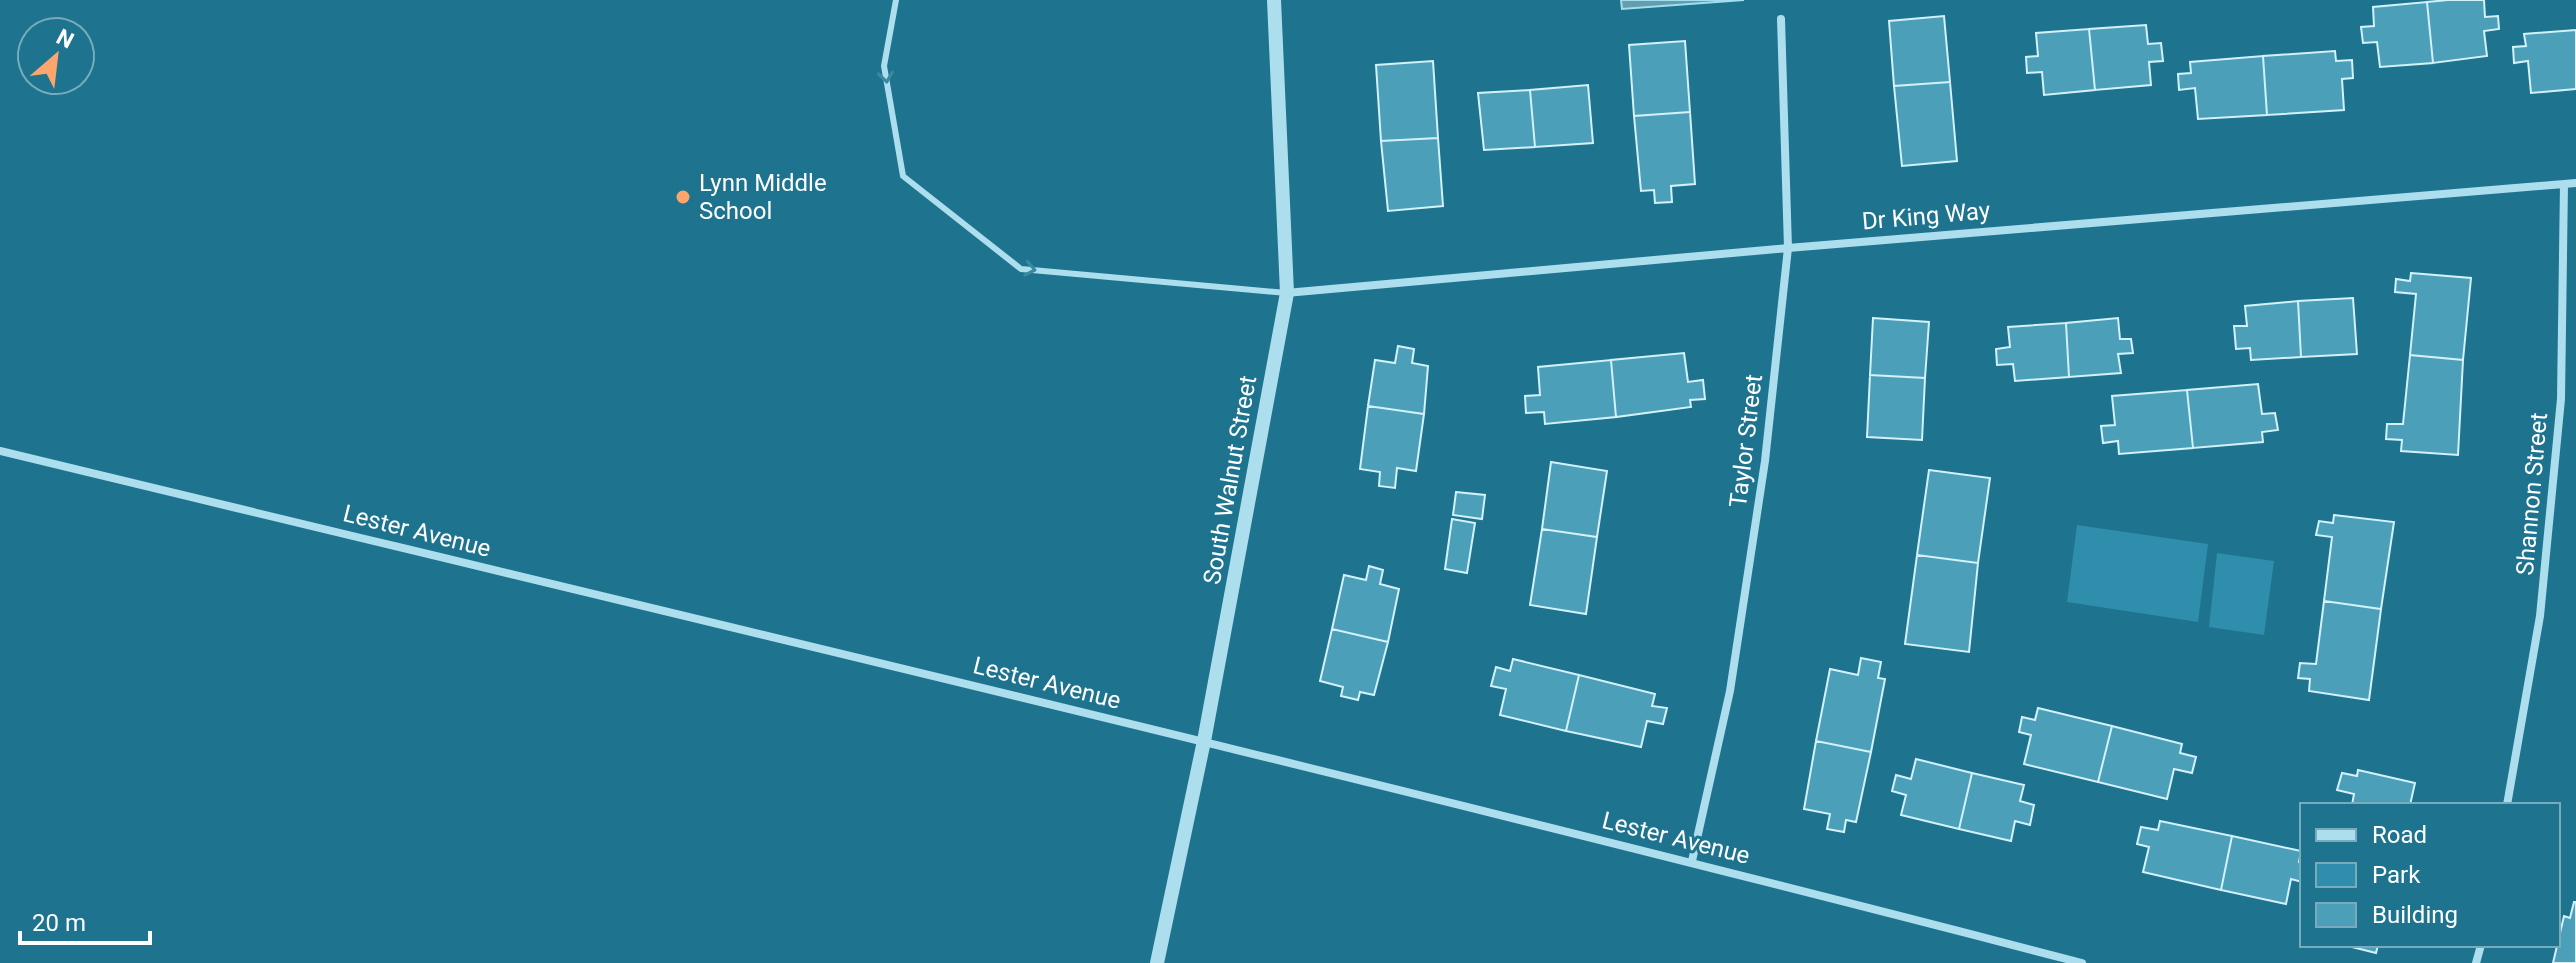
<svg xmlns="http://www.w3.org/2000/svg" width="2576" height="963" viewBox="0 0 2576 963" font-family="Roboto,sans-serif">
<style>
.green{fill:#2e8eab}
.water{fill:#659daf;stroke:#a1deef;stroke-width:2}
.building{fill:#4b9fb8;stroke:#d3f1f9;stroke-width:2}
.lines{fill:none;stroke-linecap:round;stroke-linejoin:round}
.service{stroke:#addeed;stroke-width:6}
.minor{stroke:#addeed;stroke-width:8}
.tertiary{stroke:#addeed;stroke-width:14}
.oneway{stroke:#3b88a2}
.poi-dot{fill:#fca56d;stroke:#1e738f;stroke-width:3}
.labels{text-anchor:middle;stroke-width:6;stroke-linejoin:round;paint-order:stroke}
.poi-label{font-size:24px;fill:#fff;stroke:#1e738f;text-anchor:start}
.street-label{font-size:24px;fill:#fff;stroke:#1e738f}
</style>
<rect width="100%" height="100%" fill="#1e738f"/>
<!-- green -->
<path class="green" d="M2077,525l131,19 -10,78 -131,-20z
M2217,553l57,8 -10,74 -55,-8z"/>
<!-- water -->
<path class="water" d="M1621,0h123l-122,9z"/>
<!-- building -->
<path class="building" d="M2448,0h36l1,17 13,-1 1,13 -15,2 3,25 -54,7 -6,-61z
M2427,2l6,61 -53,4 -3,-25 -14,1 -2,-16 13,-1 -1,-19z
M1944,16l6,66 -56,4 -5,-65z
M2146,25l2,19 13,-1 2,18 -14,1 2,23 -56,5 -6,-61z
M2089,29l6,61 -51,5 -2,-23 -15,1 -1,-16 12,-1 -2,-23z
M2576,30v59l-45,4 -3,-32 -14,2 -1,-16 13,-1 -2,-12z
M1685,41l5,71 -56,4 -5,-71z
M2335,51l1,10 16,-1 1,18 -11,1 2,31 -77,5 -4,-59z
M2263,56l4,59 -69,4 -3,-31 -16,2 -1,-16 13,-1 -1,-11z
M1433,61l5,77 -57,3 -5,-76z
M1950,82l7,79 -55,5 -8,-80z
M1588,85l5,58 -58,4 -5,-57z
M1530,90l5,57 -51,3 -6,-57z
M1690,112l5,72 -24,2 1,16 -17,1 -1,-13 -13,1 -7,-75z
M1438,138l5,68 -55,5 -7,-70z
M2411,273l60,5 -8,82 -53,-5 6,-61 -21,-2 1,-13 14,2z
M2353,298l4,56 -56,3 -3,-56z
M2298,301l3,56 -50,3 -1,-12 -14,1 -2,-23h13l-2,-20z
M1873,318l56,4 -4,56 -55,-3z
M2118,318l2,21h11l2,14 -15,1 3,19 -52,4 -3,-54z
M2066,323l3,54 -54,4 -2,-17 -16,1 -1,-16 14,-2 -2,-20z
M1398,346l16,3 -2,14 16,3 -4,48 -56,-8 7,-46 20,3z
M1684,353l4,29 15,-2 2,19 -15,1 1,7 -75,10 -5,-57z
M2410,355l53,5 -5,95 -57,-4 1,-11 -16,-1 1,-15h16z
M1611,360l5,57 -71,7 -1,-12 -18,1 -1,-17 15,-1 -2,-28z
M1870,375l55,3 -3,62 -55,-3z
M2258,384l4,30 13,-1 3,17 -16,2 1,10 -70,6 -6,-58z
M2187,390l6,58 -74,6 -1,-13 -15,2 -2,-17 14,-1 -3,-29z
M1368,406l56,8 -8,57 -19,-3 -2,20 -16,-2 1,-14 -20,-3z
M1551,462l56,9 -10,66 -55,-8z
M1929,470l61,8 -12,85 -61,-8z
M1456,492l29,3 -3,24 -29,-4z
M2334,515l60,7 -13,87 -57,-8 8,-64 -16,-2 3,-14 14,2z
M1452,519l23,4 -8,50 -22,-4z
M1542,529l55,8 -11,77 -56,-9z
M1917,555l61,8 -9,89 -64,-8z
M1369,566l14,4 -3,14 19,5 -11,53 -56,-13 12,-54 22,5z
M2324,601l57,8 -12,91 -60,-9 1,-12 -12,-1 2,-15 16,1z
M1332,629l56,13 -14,53 -14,-3 -2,8 -17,-4 2,-9 -23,-6z
M1861,658l20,4 -3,16 7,1 -14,73 -55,-11 14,-72 28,6z
M1513,659l66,16 -13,56 -66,-16 6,-26 -15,-3 5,-19 14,4z
M1579,675l76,19 -3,12 15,2 -4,16 -16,-3 -6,26 -75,-16z
M2038,708l74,18 -14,56 -74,-18 7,-29 -12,-3 3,-15 13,3z
M2112,726l70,18 -2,9 16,4 -4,16 -18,-4 -7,30 -69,-17z
M1816,741l55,11 -15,70 -10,-2 -2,12 -17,-3 3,-15 -26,-5z
M1916,759l56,14 -13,56 -58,-14 5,-20 -14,-4 4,-16 15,4z
M2358,770l57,13 -5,22h-58l2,-11 -17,-4 5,-17 15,3z
M1972,773l52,12 -4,16 14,4 -4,20 -15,-4 -4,20 -52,-12z
M2160,821l72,15 -11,54 -78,-18 6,-25 -12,-3 4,-17 17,3z
M2232,836l69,15 -2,11 3,1v19l-11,-3 -5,25 -65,-14z
M2574,902h2v61h-23l11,-47 6,2z
M2344,945h34l-2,8z"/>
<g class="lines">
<!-- service -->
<path class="service" d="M896,0l-12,66 19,110 118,93 266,24"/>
<!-- minor -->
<path class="minor" d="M1286,293l502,-45 788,-65
M0,451c695,168 1390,332 2082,512
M2507,805l33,-189 21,-217 3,-215
M1692,861l38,-170 35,-230 23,-213 -7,-229
M2476,963l5,-18"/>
<!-- tertiary -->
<path class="tertiary" d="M1157,963l47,-222 83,-448 -13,-293"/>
</g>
<!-- one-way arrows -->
<defs><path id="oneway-chevron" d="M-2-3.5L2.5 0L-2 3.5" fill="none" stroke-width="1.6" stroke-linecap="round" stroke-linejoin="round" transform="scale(2)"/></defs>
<g class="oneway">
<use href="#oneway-chevron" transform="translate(886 77) rotate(82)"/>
<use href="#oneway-chevron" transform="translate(1030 269) rotate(11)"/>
</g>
<!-- markers -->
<circle class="poi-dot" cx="683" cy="197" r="8"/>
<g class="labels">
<!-- poi labels -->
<g class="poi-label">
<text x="699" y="191">Lynn Middle<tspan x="699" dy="28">School</tspan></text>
</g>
<!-- street labels -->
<g class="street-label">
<text transform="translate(1926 216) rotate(-5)" y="8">Dr King Way</text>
<text transform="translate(1746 441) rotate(-83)" y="8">Taylor Street</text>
<text transform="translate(1230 480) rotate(-80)" y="8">South Walnut Street</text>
<text transform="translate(2532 494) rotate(-85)" y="8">Shannon Street</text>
<text transform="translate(417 531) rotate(14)" y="8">Lester Avenue</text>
<text transform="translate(1047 683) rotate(14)" y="8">Lester Avenue</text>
<text transform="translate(1676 838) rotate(14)" y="8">Lester Avenue</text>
</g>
</g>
<!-- legend -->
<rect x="2300" y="803" width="260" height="144" fill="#1e738f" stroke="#78abbc" stroke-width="2"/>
<rect x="2316" y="829" width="40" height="12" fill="#addeed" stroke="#78abbc" stroke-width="2"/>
<text x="2372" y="843" font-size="24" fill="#ffffff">Road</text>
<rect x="2316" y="863" width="40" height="24" fill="#2e8eab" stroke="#78abbc" stroke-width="2"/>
<text x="2372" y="883" font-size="24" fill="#ffffff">Park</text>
<rect x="2316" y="903" width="40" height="24" fill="#4b9fb8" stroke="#78abbc" stroke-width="2"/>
<text x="2372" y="923" font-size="24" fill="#ffffff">Building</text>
<!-- north arrow -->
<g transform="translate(56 56) rotate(28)"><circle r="38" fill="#1e738f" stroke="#78abbc" stroke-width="2"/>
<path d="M0-6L14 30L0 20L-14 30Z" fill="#fca56d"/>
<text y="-12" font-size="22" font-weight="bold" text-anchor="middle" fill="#ffffff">N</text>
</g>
<!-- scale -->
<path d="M20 931v12h130v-12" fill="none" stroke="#ffffff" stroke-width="4"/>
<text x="32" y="931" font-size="24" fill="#ffffff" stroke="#1e738f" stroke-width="6" paint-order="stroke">20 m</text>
</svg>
